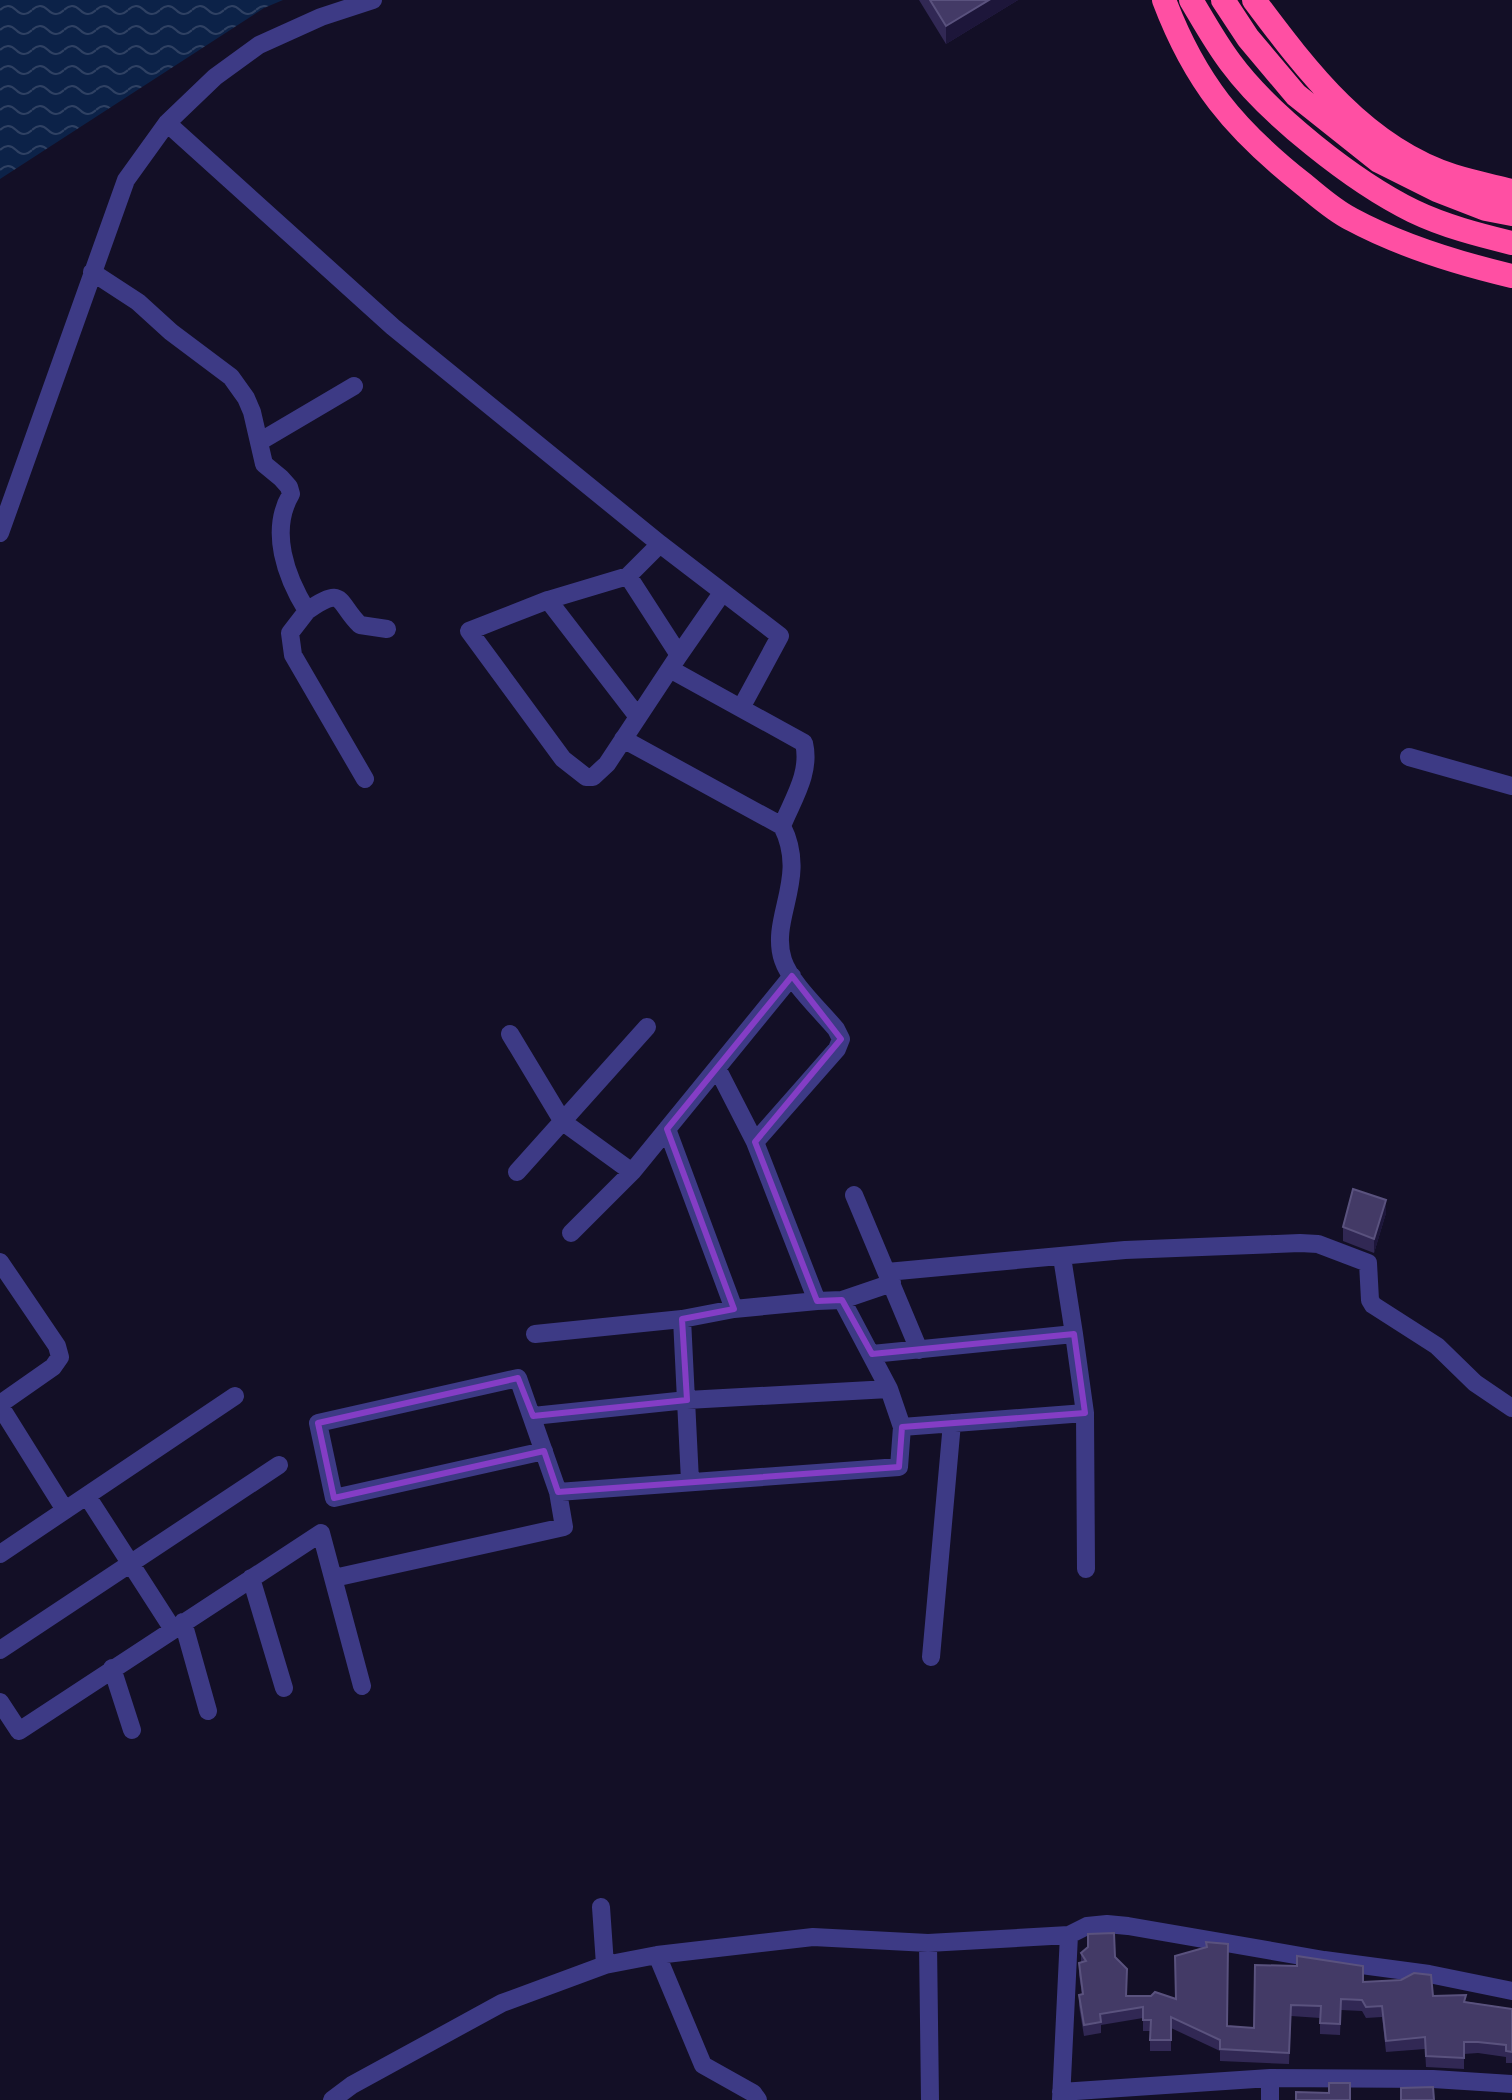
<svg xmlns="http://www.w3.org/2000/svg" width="1512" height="2100" viewBox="0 0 1512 2100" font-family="Mulish,sans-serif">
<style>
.water{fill:url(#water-waves)}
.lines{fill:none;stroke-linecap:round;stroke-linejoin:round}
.minor{stroke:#3d3a85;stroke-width:18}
.highway{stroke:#ff4fa3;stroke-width:24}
.wall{fill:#312854}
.shaded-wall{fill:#1d163a}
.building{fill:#433a66;stroke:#5a527e;stroke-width:2}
.marked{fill:none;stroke:#843dc5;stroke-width:6;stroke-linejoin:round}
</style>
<defs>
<pattern id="water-waves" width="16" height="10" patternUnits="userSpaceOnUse" patternTransform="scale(2)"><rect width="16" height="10" fill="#0c2248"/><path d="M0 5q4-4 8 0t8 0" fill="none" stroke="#2f4163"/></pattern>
</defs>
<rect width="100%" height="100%" fill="#130f26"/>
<!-- water -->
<path class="water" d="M0,0h283l-19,8 -264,171z"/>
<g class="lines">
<!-- minor -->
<path class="minor" d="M167,123l226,204 267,217 -32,32 51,79 -72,109 -14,13h-7l-23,-18 -94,-128 79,-31 90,117
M92,272l46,30 33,30 60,45 15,21 6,14 12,52 17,14 8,9 2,7c-22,37 -5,83 16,117 38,-27 30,-8 53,14l27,4
M259,442l95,-56
M0,533l126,-353 41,-57 48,-46 44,-32 62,-28 52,-17
M660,544l120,92 -39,72
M548,600l80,-24
M307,611l-17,22 3,22 72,124
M679,655l43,-62
M670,669l134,74c7,30 -11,56 -22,83
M623,739l159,87c27,53 -13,92 1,134 7,22 38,51 53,69l5,10 -4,10 -82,93
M1409,757l103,29
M510,1034l53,88 69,50
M667,1129l67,180
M517,1172l130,-145
M854,1195l65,155
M571,1233l61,-61 160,-196
M0,1262l57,84 3,11 -7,10 -53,37
M887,1272l238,-22 175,-7 18,1 50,19 2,37 3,5 64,41 38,37 37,25
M842,1300l50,-17
M682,1319l8,162
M535,1334l147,-15 52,-10 83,-8
M872,1354l202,-20 -12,-77
M0,1406l65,104
M1085,1413l1,156
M533,1416l154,-16 202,-11
M902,1427l183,-14 -11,-79
M544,1451l-210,47 -16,-75 200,-45 40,114 341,-25 3,-40 -13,-38 -47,-89 -25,1 -62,-159 -38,-74
M87,1496l85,132
M0,1554l235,-158
M251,1578l33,110
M334,1578l230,-51 -6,-35
M183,1622l25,89
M0,1650l279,-185
M931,1657l21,-234
M112,1668l20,62
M0,1702l19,29 302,-198 41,153
M601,1907l4,58
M928,1943l2,157
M657,1955l46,110 50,28 5,7
M1061,2092l209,-14 163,1 79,5
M332,2100l20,-15 150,-82 103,-38 52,-10 156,-18 115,6 141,-8
M1061,2100l8,-165 18,-9 20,-2 21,2 196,34 105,14 83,17
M1270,2100v-22"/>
<!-- highway -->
<path class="highway" d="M1164,0c31,82 70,129 138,183 15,12 31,27 49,36 50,27 106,44 161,57
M1191,0c12,20 24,42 39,62 39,53 124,120 183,149 31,15 66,24 99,32
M1223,0l25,38 48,57 83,66 58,29 49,19 26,5
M1254,0c53,71 111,148 199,176 19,6 39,10 59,15"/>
</g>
<!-- wall -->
<path class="wall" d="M919,0h99l-72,44z
M1386,1213l-12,40 -31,-12v-14z
M1081,1953l34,4 12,24 -1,15 50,3 51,27 27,2 1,-63 108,17 70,14 79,13v54h-6v-6l-28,-4 -14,1v15l-38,-2 -1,-18 -39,3 -4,-35 -16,1 -4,-7 -21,-1 -1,25 -20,-1v-16l-29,-2 -2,48 -69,-3v-10l-49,-23v23h-21v-20h-7v-13l-42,7v8l-17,3 -5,-30v-11l3,-1 -3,-19v-12h2z"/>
<!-- shaded-wall -->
<path class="shaded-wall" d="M989,0h29l-72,44v-18z
M1386,1200v13l-12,40v-14z"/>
<!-- building -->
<path class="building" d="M930,0h59l-43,26z
M1353,1189l33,11 -12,39 -31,-12z
M1114,1933l1,24 12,12 -1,27h25l4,-4 21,7 -1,-43 32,-9 -1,-5 22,2 -1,82 27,2 1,-63 42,1v-10l66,10v16l38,-2 13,-7 17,2 2,21 33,-1 -2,7 48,7v43l-6,-1v-6l-28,-3h-14v16l-38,-2 -1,-19 -39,4 -4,-35 -16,1 -4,-7 -21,-1 -1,25 -20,-1 1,-17 -30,-1 -2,48 -69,-4v-9l-49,-23v23h-21l1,-20h-8v-13l-43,7 1,8 -17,3 -5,-30 4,-1 -4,-31 7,-2 -5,-8 7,-6v-13z
M1329,2083h21v17h-54v-8l33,1z
M1433,2087l1,13h-33v-12z"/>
<!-- marked area -->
<path class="marked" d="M792,976l49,63 -86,103 62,159 25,-1 30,54 202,-20 11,79 -183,14 -3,40 -341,25 -14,-41 -210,47 -16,-75 200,-45 15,38 154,-16 -5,-81 52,-10 -67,-180z"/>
</svg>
